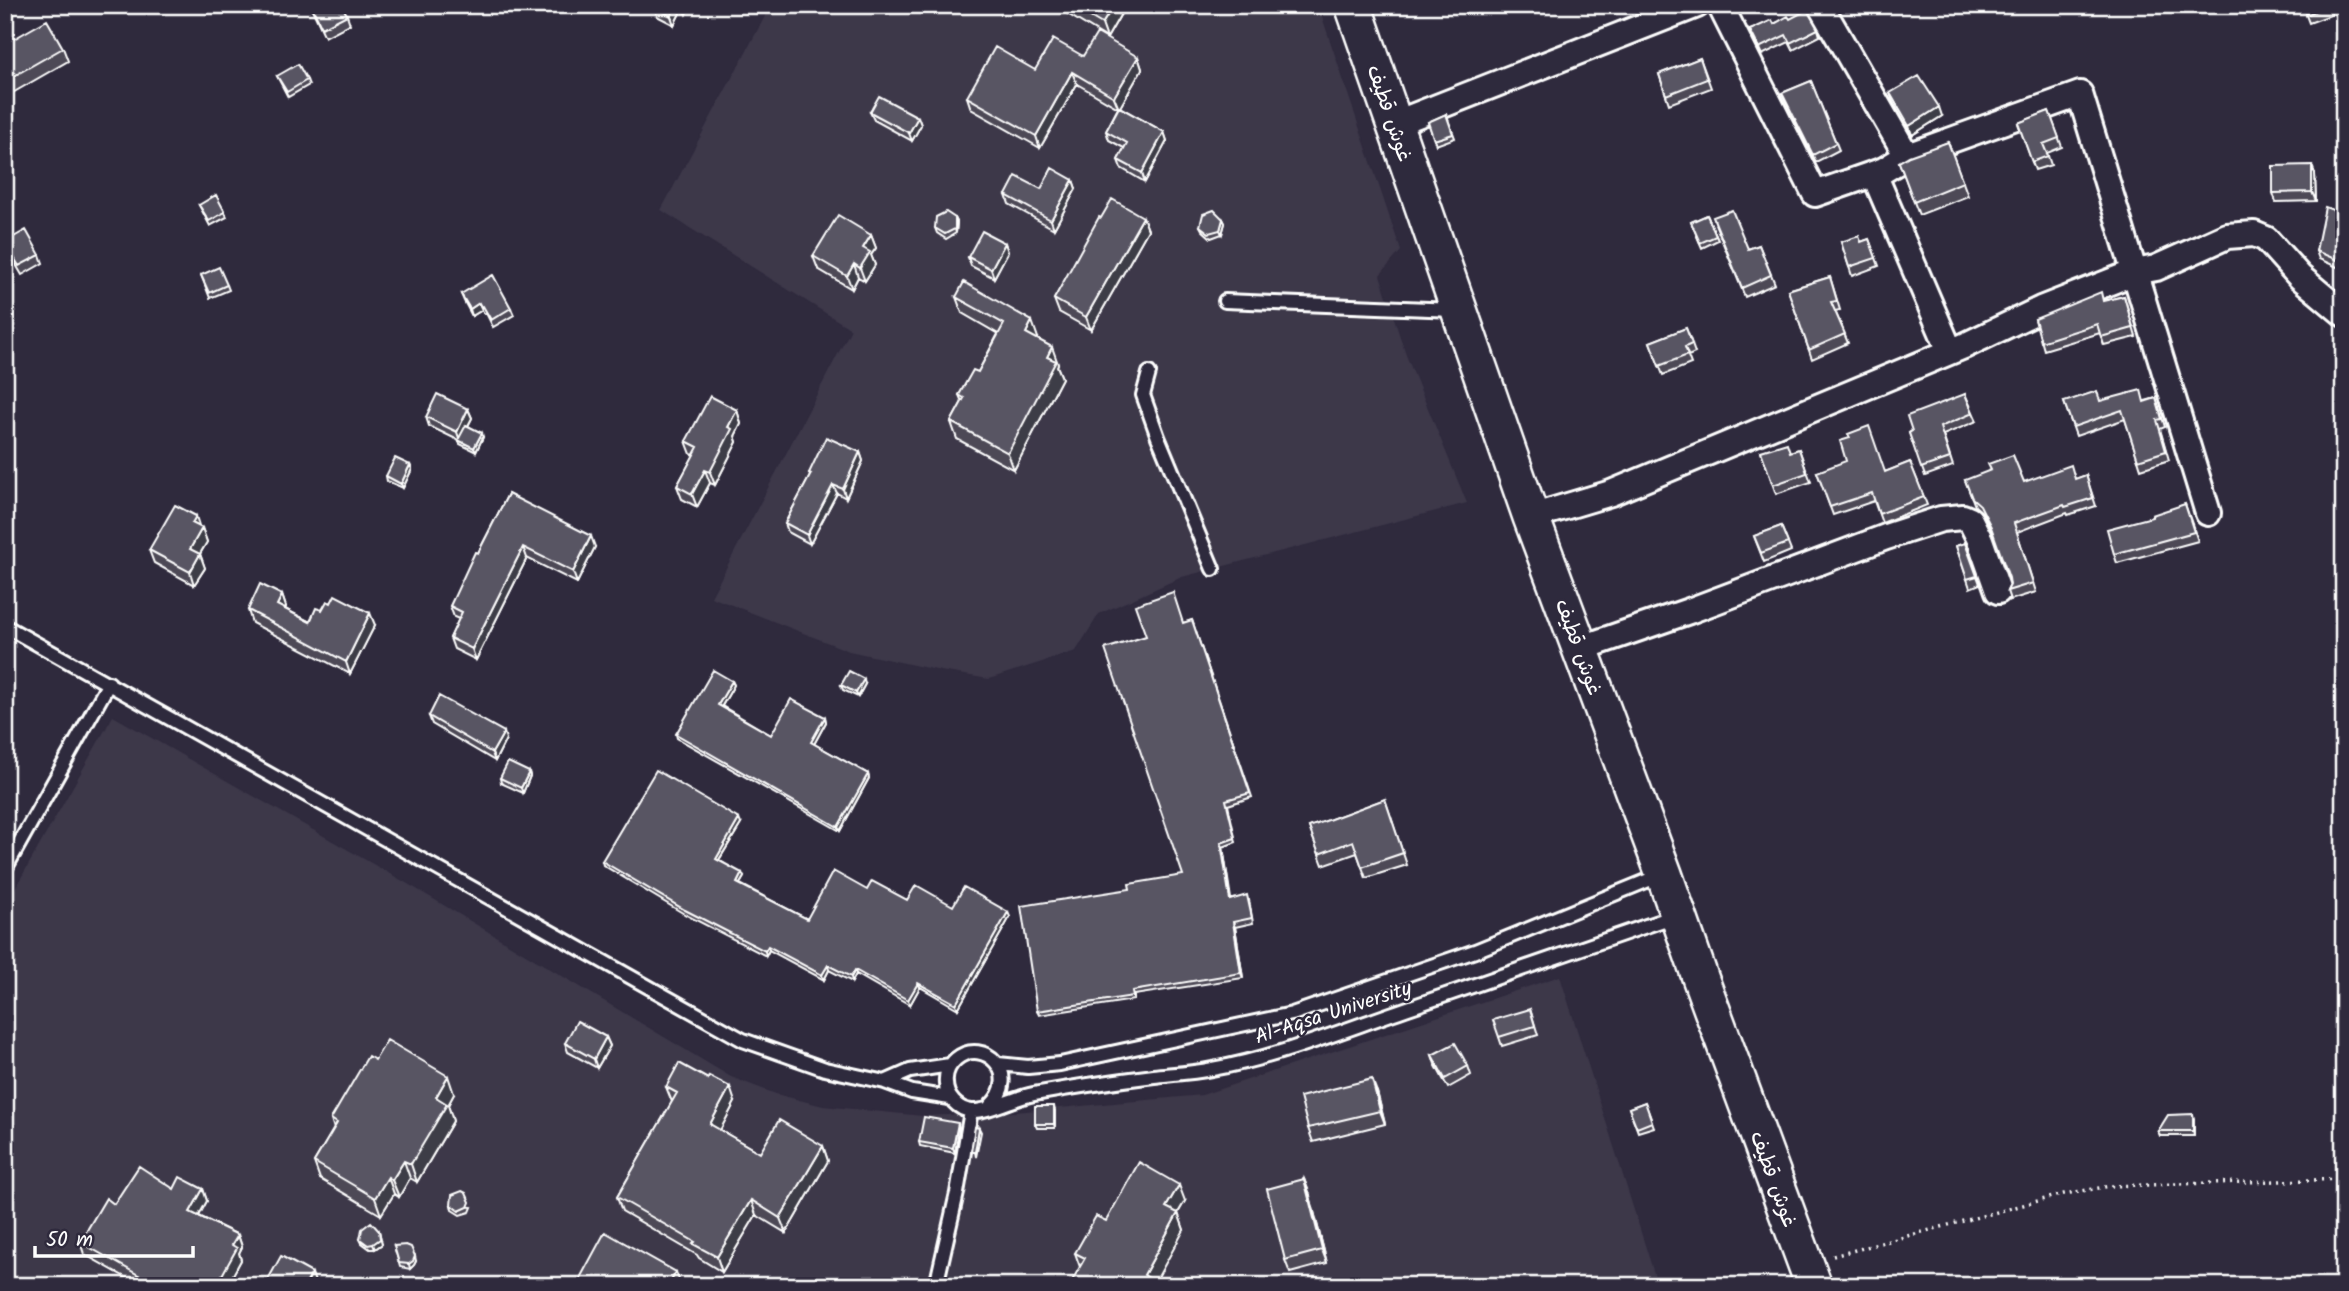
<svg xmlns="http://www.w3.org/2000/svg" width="2349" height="1291" viewBox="0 0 2349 1291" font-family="Kalam,'Playpen Sans Arabic',sans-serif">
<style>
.built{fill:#3c3749}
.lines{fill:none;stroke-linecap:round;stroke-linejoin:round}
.lane-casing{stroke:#fff;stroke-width:18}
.street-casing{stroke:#fff;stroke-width:30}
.secondary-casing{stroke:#fff;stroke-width:40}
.path{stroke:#fff;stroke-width:3.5;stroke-dasharray:2 5;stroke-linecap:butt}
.lane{stroke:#2f2a3d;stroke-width:12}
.street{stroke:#2f2a3d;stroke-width:24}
.secondary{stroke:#2f2a3d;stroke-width:35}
.wall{fill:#4d4956;stroke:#fff;stroke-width:2}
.shaded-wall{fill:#3e3c46;stroke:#fff;stroke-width:2}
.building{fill:#595564;stroke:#fff;stroke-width:2}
.labels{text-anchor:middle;stroke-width:5;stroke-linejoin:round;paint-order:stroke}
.street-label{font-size:21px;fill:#fff;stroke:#2f2a3d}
</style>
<rect width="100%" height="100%" fill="#2f2a3d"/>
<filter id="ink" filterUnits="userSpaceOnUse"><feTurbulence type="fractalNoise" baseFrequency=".0143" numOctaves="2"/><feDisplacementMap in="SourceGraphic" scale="14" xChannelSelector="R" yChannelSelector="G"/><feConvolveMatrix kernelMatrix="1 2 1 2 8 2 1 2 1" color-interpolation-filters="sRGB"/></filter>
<g filter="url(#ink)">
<!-- built -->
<path class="built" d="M771,5h547l83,246 -21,24 26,80 61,148 -285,74 -83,37 -23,37 -87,28 -48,-8 -92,-20 -138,-54 140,-268 -190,-119z
M113,716l302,172 316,189 45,17 47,12 100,10 92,-4 187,-17 358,-119 98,310h-1653v-380z"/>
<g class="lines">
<!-- lane casing -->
<g class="lane-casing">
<path id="lane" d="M1225,301l230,9
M1149,373l-6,22 15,42 55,132
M5,626l738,414 82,29 60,13 27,10 38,6
M5,869l104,-186
M998,1064l30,3 32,-3 232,-50 183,-63 186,-76
M885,1082l25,-11 40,-6
M990,1106c33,-31 -6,-70 -34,-47 -7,6 -11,15 -10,24 0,14 12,27 26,28 18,1 43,-14 62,-17 39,-7 80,-13 120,-18 19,-2 39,-3 58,-7 65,-11 139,-42 202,-63 87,-30 174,-60 261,-90
M936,1286l21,-93 14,-82"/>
</g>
<!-- street casing -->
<g class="street-casing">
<path id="street" d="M1720,5l95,189 69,-24 23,-14 173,-62 128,419
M1820,5l87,151
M1394,124l303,-119
M1874,174l76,177
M1531,517l80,-24 353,-147 77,-37 94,-37 21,-4 71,-32 27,-2 12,5 34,38 44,37
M1579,649l110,-38 197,-74 55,-18 22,-2 7,3 10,20 18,51"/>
</g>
<!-- secondary casing -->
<g class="secondary-casing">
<path id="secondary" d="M1353,5l178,512 133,357 37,106 113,306"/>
</g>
<!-- path -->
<path class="path" d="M1833,1256l231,-62 47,-8 233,-7"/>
<!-- lane -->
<use href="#lane" class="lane"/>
<!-- street -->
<use href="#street" class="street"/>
<!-- secondary -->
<use href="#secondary" class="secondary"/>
</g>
<!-- wall -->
<path class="wall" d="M310,5l37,10 3,9 -25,13z
M653,5h37l-4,9 -5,-3 -7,14 -17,-9 -3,-10z
M1056,5h70l-19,33 -51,-31z
M2306,5h38v5l-35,13 -3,-8z
M1790,19l28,10 2,7 -27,14 -4,-8 -27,13 -12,-25z
M5,44l58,4 5,13 -59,34 -4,-7z
M1083,56l55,1 4,12 -22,38 44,25 3,9 -22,41 -24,-14 -3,-8 6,-12 -15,-8 -3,-9 12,-23 -41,-24 -37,64 -69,-39 -4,-12 68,-27z
M1700,58l11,30 -42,16 -10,-30z
M277,76l30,4 2,5 -21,12z
M1811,81l28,69 -23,12 -34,-69z
M1890,93l52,23 -30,19 -19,-33z
M2049,111l13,36 -15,6 4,12 -16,5 -17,-47z
M870,112l48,5 3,8 -9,16 -38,-21z
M1446,114l9,24 -19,7 -8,-23z
M1948,142l20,54 -49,19 -20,-53z
M2315,174l1,27 -40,1 -3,-9z
M1073,180l3,9 -22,40 -45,-25 -3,-9 35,-6z
M199,205l26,7 2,5 -17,9z
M2344,214v56l-25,-11 -3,-8z
M1707,215l11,25 -16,8 -11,-26z
M1143,217l5,13 -57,100 -32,-18 -5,-13 47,-81z
M955,218l2,4 -1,11 -10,6 -9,-6 -2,-5z
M1223,219l2,4 -3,11 -11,4 -9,-8 -2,-4z
M1716,226l32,23 11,-4 16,39 -30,13z
M871,235l5,13 -5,7 4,10 -10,16 -7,-4 -6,12 -34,-20 -5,-13z
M1869,239l10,27 -27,10 -11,-34h20z
M5,242l35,13 3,8 -21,12 -14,-24z
M1005,243l3,9 -14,26 -23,-12 -3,-9z
M201,275l26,10 2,5 -19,8z
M1830,277l10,33 -5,1 13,32 -36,16 -24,-69z
M461,294l50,14 3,7 -21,12 -7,-14 -2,1 -2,-4 -10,6 -8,-15z
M2124,296l12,41 -32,8 -4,-12 -56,17 -9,-31z
M956,297l82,41 -1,1 21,25 -1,2 5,12 -48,92 -57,-31 -6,-17 11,-20 -3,-7 19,-23 20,-38 -36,-21z
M1686,328l9,25 -7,3 3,8 -28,11 -13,-33z
M1965,394l12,27 -34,14 10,31 -28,10 -16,-43z
M2156,398l9,29 -5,2 9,31 -28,9 -16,-50 -49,17 -12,-34 36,-1h45z
M468,409l4,9 -4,8 15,11 -7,15 -16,-8 -2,-4 -29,-14 -3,-9z
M737,410l4,14 -6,12 2,6 -22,43 -5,-2 -13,24 -15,-8 -5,-13 17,-31 -3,-1 -5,-13z
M1799,449l12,33 -35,12 -15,-43 29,1z
M860,452l3,9 -17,37 -9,-5 -27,51 -22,-12 -3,-9 25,-47 -1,-3z
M1910,462l17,43 -45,18 -8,-22 -41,14 -16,-43h68z
M410,465l2,4 -9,19 -16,-7 -1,-5z
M2086,475l10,31 -28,9 -1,-2 -50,19 19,60 -26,8 -3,-9 3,-6 -1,-7 -15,-44 -11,-21 -8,-7 -10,-26 59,2 52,-3z
M508,494l87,53 -18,36 -50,-25 -51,102 -22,-11 -4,-11 9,-19 -5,-2 -4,-11 28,-53z
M2185,504l13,37 -81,22 -3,-9 38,-37z
M1781,526l10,25 -27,11 -10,-26z
M199,527l3,1 5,14 -7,12 5,14 -11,17 -40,-22 -5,-13z
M1965,543l15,41 -10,4 -14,-42z
M282,595l4,12 -1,2 25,13 12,-12 53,15 -25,49 -98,-51 -4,-13z
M1192,620l60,177 -24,8 8,37 -13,5 8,52 18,1 4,23 -18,4 8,51 -109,17v5l-95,15 -2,-4 146,-136v-252z
M732,681l2,4 -12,21 49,29 54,-18 1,5 -12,22 54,30 1,4 -29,53 -163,-93 -1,-4z
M865,684l-7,13 -15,-7 -2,-5z
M429,716l77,23 -11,22 -63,-37z
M529,772l1,4 -7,17 -22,-10 -1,-5z
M1385,799l22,66 -41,13 -9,-25 -34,12 -14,-38z
M741,824l-22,36 25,17 -4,7 67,35 60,-29 40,10 46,6 57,11 -52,92 -38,-22 -10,18 -54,-31 -4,8 -23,-12 -5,10 -55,-30 -3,6 -80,-41 -83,-50 -1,-4z
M1530,1009l8,26 -36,11 -3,-9z
M606,1037l4,9 -13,22 -29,-16 -3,-9z
M1432,1055l36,11 3,9 -23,13 -13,-24z
M375,1060l79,34 -6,11 5,16 -36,61 -7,-4 -11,19 -5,-3 -13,21 -61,-36 -6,-17 20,-33 -3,-10z
M666,1087l69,15 -15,28 40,23 63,-7 5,15 -42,72 -30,-18 -34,57 -23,-14 -2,-3 -75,-44 -5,-14 55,-95z
M1377,1092l8,32 -72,18 -5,-14z
M1645,1102l9,25 -16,5 -9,-24z
M1055,1111v17h-18l-2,-4z
M2194,1119v17h-34l-2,-5z
M959,1128l-4,25 -35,-7 -1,-4z
M1304,1179l5,13 18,71 -37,10 -5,-13z
M174,1189h29l4,12 -8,15 39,19 4,12 -3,6 2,7 -12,21 36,4 51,1h-87l-1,-3 -1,3h-86l-57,-32 -4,-12 34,-38z
M1185,1201l-7,12 6,17 -104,37 -5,-14 31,-32z
M451,1205l21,2 -2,5 -10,3 -8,-5z
M379,1231l3,13 -7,5h-5l-8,-6 -2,-4z
M394,1246l22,15 -2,4 -4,4 -10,-2z"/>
<!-- shaded-wall -->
<path class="shaded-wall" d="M676,5h3l2,6 -7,14 -3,-9z
M683,5h7l-4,9z
M1114,5h12l-19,33 -5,-14z
M1857,5h8l-11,7 -2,-4z
M1138,57l4,12 -23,40 -5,-12z
M1072,72l5,12 -37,64 -4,-12z
M1939,107l3,9 -30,19 -3,-9z
M918,117l3,8 -9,16 -3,-8z
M1164,132l3,9 -22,41 -3,-9z
M2312,165l3,9 1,27 -4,-9z
M1073,180l3,9 -22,40 -3,-9z
M1143,217l5,13 -57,100 -5,-13z
M955,218l2,4 -1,11 -1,-4z
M1223,219l2,4 -3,11 -2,-4z
M871,235l5,13 -5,7 4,10 -10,16 -5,-13 3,-20z
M1005,243l3,9 -14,26 -3,-9z
M854,264l4,13 -6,12 -5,-13z
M479,303l3,7 -10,6 -2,-7z
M1032,321l6,17 -6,11 -6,-16z
M1052,347l6,17 -1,2 5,12 -48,92 -6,-17 39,-96z
M468,409l4,9 -12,23 -3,-9z
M737,410l4,14 -6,12 2,6 -22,43 -5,-13 18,-45z
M482,433l1,4 -7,15 -2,-4z
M860,452l3,9 -17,37 -3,-9z
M410,465l2,4 -9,19 -2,-4z
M705,470l5,13 -13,24 -5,-13z
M833,485l4,8 -27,51 -3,-9z
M196,516l4,13 -8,-6z
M202,528l5,14 -12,20 -5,-13z
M591,536l4,11 -18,36 -4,-11z
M523,547l4,11 -51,102 -4,-11z
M200,554l5,14 -11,17 -4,-13z
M282,595l4,12 -5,10 -4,-12z
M370,613l5,12 -25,49 -4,-12z
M864,679l1,5 -7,13 -2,-4z
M732,681l2,4 -14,24 -2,-4z
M825,717l1,5 -13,24 -2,-4z
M504,732l2,7 -11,22 -3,-8z
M529,772l1,4 -7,17 -2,-5z
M868,774l1,4 -29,53 -2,-4z
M739,819l2,5 -24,39 -1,-4z
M1221,843l2,4 8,57 -1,-4z
M742,873l2,4 -6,10 -1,-4z
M1008,912l2,5 -52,92 -2,-5z
M1233,922l2,5 8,51 -2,-5z
M768,946l1,4 -3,6 -1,-5z
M828,965l1,5 -5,10 -2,-5z
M855,970l1,4 -4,8 -1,-5z
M918,983l2,4 -10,18 -2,-5z
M606,1037l4,9 -13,22 -3,-9z
M448,1076l6,18 -6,11 5,16 -36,61 -6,-18 25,-67z
M1372,1079l5,13 8,32 -5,-13z
M730,1087l5,15 -19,36 -6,-14z
M1054,1106l1,5v17l-1,-4z
M2193,1114l1,5v17l-1,-5z
M958,1123l1,5 -4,25 -2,-5z
M979,1128l2,4 -5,25 -1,-5z
M823,1146l5,15 -42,72 -6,-15z
M404,1161l6,17 -11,19 -7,-17z
M388,1177l6,17 -13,21 -6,-17z
M1304,1179l5,13 18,71 -5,-13z
M1179,1185l6,16 -13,22 -6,-16z
M203,1189l4,12 -13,23 -4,-12z
M751,1200l5,15 -34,57 -5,-15z
M1178,1213l6,17 -31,56 -9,-11z
M379,1231l3,13 -7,5 -2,-5z
M238,1235l4,12 -3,6 2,7 -14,26h-11l16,-41z
M415,1256l1,5 -2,4 -4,4 -1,-5z
M676,1272l5,13 -1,1h-12z
M312,1273l4,12 -11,1z"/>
<!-- building -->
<path class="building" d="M311,5h31l5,10 -25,13z
M655,5h21l-5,11 -17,-9z
M1070,5h44l-12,19z
M2306,5h24l-24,10z
M1807,10l11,19 -28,14 -4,-8 -27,13 -9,-18 22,-10 2,4 14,-8 2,3z
M47,20l16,28 -58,33v-37z
M1097,33l41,24 -24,40 -42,-25 -36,64 -69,-39 28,-50 40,23 18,-31 30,17z
M1700,58l7,21 -41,16 -7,-21z
M298,64l9,16 -20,12 -10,-16z
M1919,76l20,31 -30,19 -19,-33z
M1811,81l25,62 -23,12 -31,-62z
M879,96l39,21 -9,16 -39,-21z
M1119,107l45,25 -22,41 -24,-13 9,-17 -21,-12z
M2049,111l10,27 -16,6 5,12 -16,6 -14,-39z
M1446,114l7,20 -19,6 -6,-18z
M1948,142l15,40 -49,20 -15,-40 10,-6z
M2312,165v27l-39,1v-27z
M1052,168l21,12 -22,40 -45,-25 10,-19 25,13z
M216,195l9,17 -16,9 -10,-16z
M1112,199l31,18 -57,100 -32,-18 45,-82 2,1z
M2325,207l19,7v49l-28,-12z
M1214,210l9,9 -3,11 -11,3 -9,-7 3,-12z
M1732,210l16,39 11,-4 12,30 -29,13 -29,-71z
M946,212l9,6v11l-10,5 -10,-6 1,-11z
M838,215l33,20 -8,13 7,4 -10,16 -6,-4 -7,12 -34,-20z
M1707,215l9,21 -16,7 -9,-21z
M26,230l14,25 -21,11 -14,-24z
M982,231l23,12 -14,26 -23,-12z
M1859,236l2,6 8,-3 7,19 -27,9 -8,-25z
M219,267l8,18 -18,8 -8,-18z
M493,275l18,33 -20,12 -8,-14 -2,1 -2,-4 -9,6 -9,-15z
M1830,277l7,24 -6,1 14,32 -36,16 -21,-60z
M964,282l68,39 -6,12 26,14 -5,10 9,4 -48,92 -57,-31 13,-24 -5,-3 14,-25 5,2 26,-48 -48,-27z
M2101,292l2,9 21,-5 9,32 -32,9 -4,-13 -56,18 -6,-23z
M1686,328l6,16 -7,3 3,8 -29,11 -9,-24z
M2141,390l3,12 12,-4 6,21 -5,1 9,31 -28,9 -16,-50 -49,17 -9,-25 33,-11 3,10z
M437,394l31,15 -11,23 -31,-15z
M1965,394l8,19 -33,14 10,31 -29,10 -12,-35 3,-2 -5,-15z
M710,396l27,14 -9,17 4,2 -22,43 -5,-2 -13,24 -15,-8 21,-39 -12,-6z
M466,425l16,8 -8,15 -16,-8z
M1869,426l16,46 25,-10 14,35 -45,17 -7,-21 -42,14 -13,-35 29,-11 -6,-20 10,-3 -2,-4z
M826,437l34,15 -17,37 -10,-4 -26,50 -22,-12 26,-49 -2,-1z
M1787,443l3,9 9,-3 8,24 -34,12 -12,-34z
M2013,455l11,27 47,-17 4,14 11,-4 7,23 -28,9 -1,-2 -50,18 19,60 -26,8 3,-6 -1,-7 -18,-51 -11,-22 -8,-7 -7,-18 26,-10 -3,-6z
M395,458l15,7 -9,19 -15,-8z
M508,494l83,42 -18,36 -50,-25 -51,102 -22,-11 12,-26 -12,-6 25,-54 3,1z
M2185,504l9,28 -80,22 -7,-25 45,-12v-2z
M175,505l21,11 -4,7 10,5 -12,21 10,5 -10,18 -41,-22z
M1781,526l7,17 -27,10 -7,-17z
M1965,543l12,33 -10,3 -11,-33z
M260,584l22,11 -5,10 33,17 6,-14 6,2 5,-9 4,2 4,-8 35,18 -24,49 -98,-52z
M1173,592l10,31 9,-3 58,173 -24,7 9,38 -14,5 9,57 17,-5 5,23 -19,4 8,51 -109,18 1,5 -96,15 -16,-105 109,-17 -1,-5 54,-9 -78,-226 41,-13 -11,-31z
M713,670l19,11 -14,24 53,30 20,-36 34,18 -14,25 57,32 -30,53 -162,-93z
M849,671l15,8 -8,14 -15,-8z
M439,696l65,36 -12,21 -63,-37z
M508,762l21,10 -8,16 -21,-10z
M656,770l83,49 -23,40 26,14 -5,10 70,36 26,-48 34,19 5,-9 35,19 9,-15 37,21 11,-19 44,25 -52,92 -38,-21 -10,17 -53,-30 -4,7 -23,-12 -6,10 -54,-29 -3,5 -80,-41 -83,-49z
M1385,799l18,54 -41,14 -9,-26 -34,13 -10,-27z
M1530,1009l5,17 -36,11 -6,-17z
M577,1021l29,16 -12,22 -29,-16z
M387,1040l61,36 -12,21 11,7 -36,60 -7,-3 -12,19 -4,-3 -13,21 -61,-36 23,-39 -6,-4 37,-63 7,4z
M1455,1043l13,23 -23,13 -13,-24z
M679,1063l29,16 1,-3 21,11 -20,37 50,29 19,-33 44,26 -43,72 -29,-18 -34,57 -24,-13 2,-2 -78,-45 60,-104 -11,-6z
M1372,1079l8,32 -72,17 -8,-31z
M1645,1102l7,20 -15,6 -8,-20z
M1035,1106h19v18h-19z
M2193,1114v17h-35l10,-16z
M924,1117l34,6 -5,25 -34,-6z
M975,1127l4,1 -4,24h-4z
M1139,1162l40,23 -13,22 12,6 -34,62 18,11h-93l16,-28 -10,-5 21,-37 10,5z
M139,1166l35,23 6,-12 23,12 -13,23 48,23 -6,10 5,3 -21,38h-58l-78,-44 26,-44 8,6z
M1304,1179l18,71 -37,10 -18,-71z
M462,1191l4,2 4,9 -2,5 -9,4 -8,-6 1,-10z
M371,1222l8,9 1,8 -7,5 -5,1 -8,-6 2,-10z
M605,1232l71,40 -8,14h-87l2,-4 -4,-2z
M406,1245l5,2 4,9 -2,5 -4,3 -10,-1 -5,-17z
M281,1256l31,17 -7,13h-74l-4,-5 21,-2 17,6z"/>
</g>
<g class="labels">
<!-- street labels -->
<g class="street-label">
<text transform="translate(1390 113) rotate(71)" y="7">غوش قطيف</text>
<text transform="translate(1579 647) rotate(70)" y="7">غوش قطيف</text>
<text transform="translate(1333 1012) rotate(-18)" y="7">Al-Aqsa University</text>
<text transform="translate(1774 1179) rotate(70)" y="7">غوش قطيف</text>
</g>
</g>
<!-- margin -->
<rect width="2349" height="1291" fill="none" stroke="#2f2a3d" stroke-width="28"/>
<rect x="14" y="14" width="2321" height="1263" fill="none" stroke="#fff" stroke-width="2.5" filter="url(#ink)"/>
<!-- scale -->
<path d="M35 1246v10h158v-10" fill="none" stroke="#ffffff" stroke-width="3.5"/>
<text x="46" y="1246" font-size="21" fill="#ffffff" stroke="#2f2a3d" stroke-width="5" paint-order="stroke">50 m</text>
</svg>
